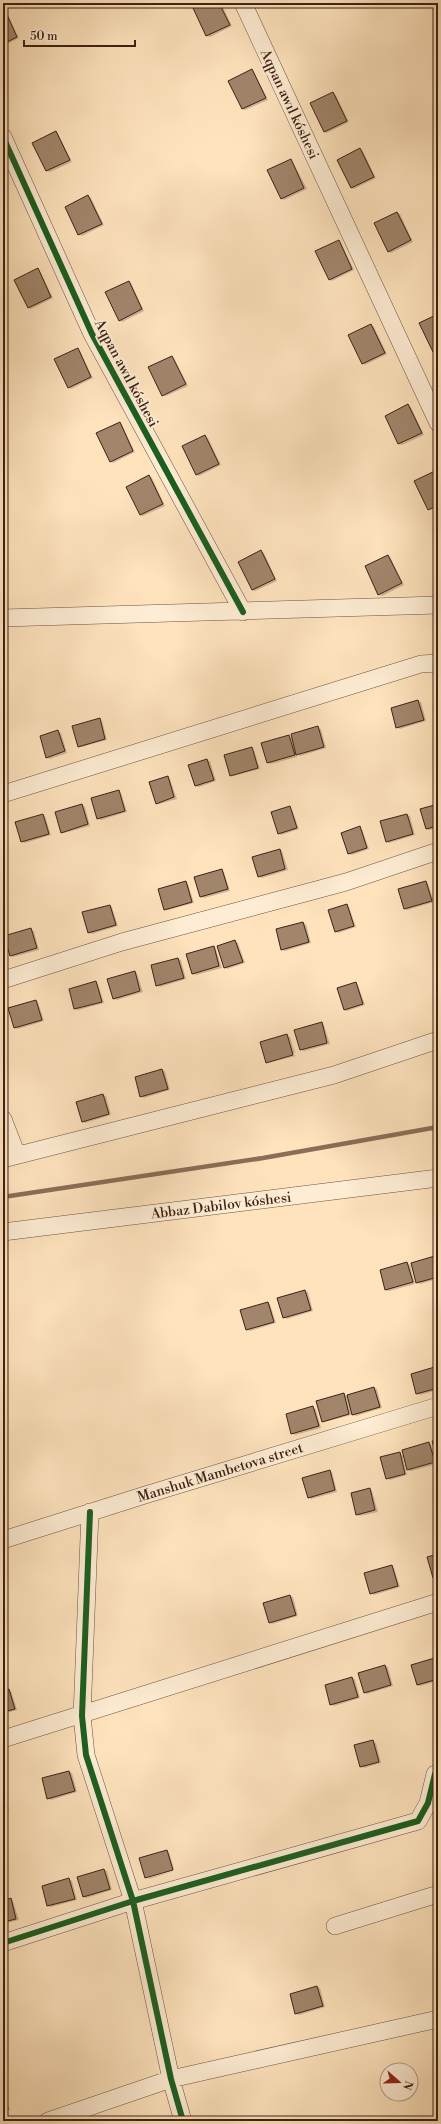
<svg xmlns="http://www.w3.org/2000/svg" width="441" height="2124" viewBox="0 0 441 2124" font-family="'Libre Bodoni',serif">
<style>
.shadow{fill:#0003}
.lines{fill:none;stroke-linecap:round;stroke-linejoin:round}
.stream{stroke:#896e58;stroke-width:4.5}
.building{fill:#a1866c;stroke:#3d2115}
.minor-casing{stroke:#6d523f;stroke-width:18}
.minor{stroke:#feedd4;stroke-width:17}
.cycleway-casing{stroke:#feedd4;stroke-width:8}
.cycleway{stroke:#1b5e20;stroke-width:6}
.labels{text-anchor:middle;stroke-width:4;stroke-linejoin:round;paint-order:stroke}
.street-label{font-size:14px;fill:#3d2115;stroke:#feedd4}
</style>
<rect width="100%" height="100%" fill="#fee3bd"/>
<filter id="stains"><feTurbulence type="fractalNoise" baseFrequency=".005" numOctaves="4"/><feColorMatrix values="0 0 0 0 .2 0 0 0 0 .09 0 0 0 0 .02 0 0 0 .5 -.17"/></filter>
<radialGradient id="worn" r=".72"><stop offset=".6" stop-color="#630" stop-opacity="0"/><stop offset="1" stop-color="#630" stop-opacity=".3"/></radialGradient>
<!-- shadow -->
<path class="shadow" d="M204,3h17l11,23 -22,11 -3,-1 -13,-28z
M3,10l3,1 13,27 -16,8z
M252,71l2,1 14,28 -23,10 -2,-1 -13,-28z
M333,93l3,2 13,27 -22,11 -2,-1z
M56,132l2,2 14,28 -22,10 -3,-1 -13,-28z
M360,149l3,2 13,27 -22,11 -3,-1z
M291,160l2,2 14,27 -23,11 -2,-2z
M88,196l3,2 13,27 -22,11 -3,-2 -13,-27z
M397,213l3,1 13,28 -22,11 -2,-2z
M339,241l2,2 13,27 -22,11 -2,-2z
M37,269l3,2 13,27 -22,11 -2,-1z
M129,282l2,1 13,28 -22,11 -2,-2z
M371,325l3,2 13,27 -22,11 -2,-2z
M78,349l2,2 13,27 -22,11 -2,-2z
M172,357l2,1 14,28 -22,10 -3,-1z
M408,405l3,2 13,28 -22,10 -3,-1 -13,-28z
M120,423l2,2 13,27 -22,11 -2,-2z
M205,436l3,2 13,27 -22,11 -3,-2z
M437,471l1,36 -7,3 -2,-1 -14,-28z
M149,476l3,2 13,28 -22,10 -3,-1z
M261,551l3,2 13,28 -22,10 -3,-1z
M388,556l2,1 14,28 -22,11 -3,-2z
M418,701l3,1 5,19 -26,8 -3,-2z
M99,719l3,2 5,19 -26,7 -2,-1z
M318,728l3,1 5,19 -26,8 -4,-3 1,4 -26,7 -3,-1 21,-27 4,3z
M58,731l3,2 6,20 -17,6 -3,-2z
M252,748l2,2 6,19 -26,7 -3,-1z
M207,760l3,1 6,20 -17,6 -3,-1 -6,-21z
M168,777l2,2 7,20 -18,5 -2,-1z
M119,791l2,2 6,19 -26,8 -3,-2z
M82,805l3,2 5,19 -26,7 -3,-1z
M438,805v23l-9,2 -2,-1z
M289,807l3,2 7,20 -18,6 -2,-2z
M43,815l2,1 6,19 -26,8 -3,-2z
M407,815l3,1 5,19 -26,8 -3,-2z
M360,828l2,1 7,20 -17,6 -3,-1z
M280,850l2,1 6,19 -26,8 -3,-2z
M221,870l3,2 6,19 -26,7 -3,-1z
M186,882l2,2 6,19 -26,7 -3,-1z
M425,882l3,2 6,18 -27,8 -2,-1z
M346,905l3,2 7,20 -18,6 -2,-2z
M110,906l2,1 6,19 -26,8 -3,-2z
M303,923l3,1 5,19 -26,8 -3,-2z
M31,929l3,2 5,19 -26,7 -2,-1z
M235,941l3,2 7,20 -18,6 -2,-2z
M214,947l2,2 6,19 -26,7 -3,-1z
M178,959l3,1 5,19 -26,8 -3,-2z
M135,972l2,1 6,19 -26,8 -3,-2z
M96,982l2,2 6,19 -26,7 -3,-1 -5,-19z
M356,983l2,2 7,20 -18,6 -2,-2z
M36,1001l2,1 6,19 -26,8 -3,-2z
M322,1023l2,2 6,19 -26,7 -3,-1 -6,-19z
M287,1035l3,2 5,16 -28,8z
M295,1055l1,1 -28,7z
M162,1070l3,1 5,19 -26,8 -3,-2z
M103,1095l3,1 5,19 -26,8 -3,-2z
M438,1256v23l-18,5 -3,-2z
M407,1263l3,2 5,19 -26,7 -3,-1 -5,-19z
M305,1291l3,1 5,19 -26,8 -3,-2z
M268,1303l2,1 6,19 -26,8 -3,-2z
M438,1367v23l-18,5 -3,-2z
M374,1388l3,1 5,19 -26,8 -5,-3v2l-26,7 -2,-1 20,-27 6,3z
M313,1407l3,2 5,19 -26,7 -3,-2z
M429,1443l2,1 6,20 -26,7 -3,-1 -3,-12h-2l4,17 -17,5 -3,-2 12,-25 5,3z
M329,1471l3,1 5,20 -26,7 -2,-2z
M370,1489l2,2 6,21 -18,4 -3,-1 -5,-21z
M392,1567l2,1 6,19 -26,8 -3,-2z
M290,1596l3,1 5,19 -26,8 -2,-2z
M438,1658v23l-18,5 -2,-1 -5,-19z
M385,1666l3,1 5,19 -26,8 -2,-2 -6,-19z
M352,1678l3,1 5,19 -26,8 -3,-2z
M9,1690l2,1 6,19 -14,4v-23z
M373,1741l3,2 5,20 -17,5 -3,-2z
M69,1772l3,1 5,19 -26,8 -3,-2z
M3,1791l6,20 -6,1z
M167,1851l2,1 5,17 -28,8z
M104,1870l3,1 5,19 -26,8 -2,-2 -6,-19z
M175,1871l-26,8 -1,-1z
M69,1879l3,2 5,19 -26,7 -3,-1 -5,-19z
M11,1899l2,2 6,19 -16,4v-22z
M317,1987l3,1 5,19 -26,8 -3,-2z
M3,2090l7,20 -7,2z"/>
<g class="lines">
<!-- stream -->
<path class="stream" d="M3,1197l260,-39 175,-31"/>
</g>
<!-- building -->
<path class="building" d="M202,3h17l11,22 -24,11 -13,-28z
M4,8l13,29 -14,7v-35z
M252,69l14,29 -24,11 -14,-28z
M333,92l14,29 -23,11 -14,-29z
M56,131l14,29 -24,11 -14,-28z
M360,148l14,29 -23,11 -14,-28z
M291,159l13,29 -23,11 -14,-29z
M88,195l14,29 -24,11 -13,-28z
M397,212l14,28 -23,12 -14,-29z
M339,240l13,29 -23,11 -14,-29z
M38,268l13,29 -23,11 -14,-28z
M129,281l13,28 -23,12 -14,-29z
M438,314v35l-5,3 -14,-29z
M371,324l14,29 -23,11 -14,-29z
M78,348l13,29 -23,11 -14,-29z
M172,356l14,28 -24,12 -14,-29z
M408,404l14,29 -24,11 -13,-28z
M120,422l13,29 -23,11 -14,-29z
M205,435l14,29 -23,11 -14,-29z
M437,470l1,35 -10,5 -14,-29z
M149,475l14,29 -23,11 -14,-28z
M261,550l14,29 -23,11 -14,-28z
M388,555l14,28 -24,12 -13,-29z
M418,700l6,20 -28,8 -5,-20z
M100,718l5,21 -27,8 -6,-21z
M318,726l6,21 -28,8 -5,-21z
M58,730l7,21 -19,7 -6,-22z
M289,735l6,20 -28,8 -6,-20z
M252,747l6,21 -28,8 -6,-21z
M207,759l7,21 -19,6 -7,-21z
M168,776l6,21 -18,7 -7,-22z
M119,790l6,21 -28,8 -6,-21z
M82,804l6,20 -27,9 -6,-21z
M438,804v22l-12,3 -6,-20z
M290,806l7,22 -19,6 -7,-22z
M43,814l6,20 -28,8 -6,-20z
M407,814l6,20 -27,8 -6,-21z
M360,826l7,22 -19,6 -7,-21z
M280,849l5,20 -27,8 -6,-20z
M222,869l6,20 -28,8 -6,-20z
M186,881l6,21 -28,8 -6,-21z
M426,881l6,20 -28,8 -6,-20z
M347,904l7,22 -19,6 -7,-22z
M110,905l6,20 -28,8 -6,-21z
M303,922l6,20 -28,8 -5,-21z
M31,928l6,20 -27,8 -6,-20z
M235,940l8,22 -19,6 -7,-22z
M214,946l5,20 -27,8 -6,-20z
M178,958l6,20 -28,8 -5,-21z
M135,971l5,20 -27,8 -6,-20z
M96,981l6,21 -28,7 -5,-20z
M356,982l7,22 -19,6 -7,-22z
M36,1000l6,20 -28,8 -6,-20z
M322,1022l5,21 -27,7 -6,-20z
M287,1034l6,21 -27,8 -6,-21z
M162,1069l6,20 -28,8 -5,-20z
M103,1094l6,20 -27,8 -6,-20z
M438,1255v22l-22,6 -5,-20z
M407,1262l6,20 -28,8 -5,-20z
M305,1290l6,20 -28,8 -6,-20z
M268,1302l6,20 -28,8 -6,-20z
M438,1366v22l-22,6 -5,-20z
M374,1387l6,20 -28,8 -5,-20z
M344,1393l5,21 -27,8 -6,-21z
M313,1406l6,20 -28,8 -5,-20z
M438,1440v22l-6,-21z
M429,1442l6,20 -28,8 -5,-20z
M400,1452l5,22 -19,5 -6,-22z
M330,1470l5,20 -27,8 -6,-20z
M370,1488l5,22 -19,5 -5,-22z
M438,1554v22l-5,2 -6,-21z
M392,1565l6,21 -28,8 -6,-21z
M290,1595l6,20 -27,8 -6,-20z
M438,1657v22l-21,6 -6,-20z
M385,1665l6,20 -27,8 -6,-20z
M352,1677l6,20 -28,8 -5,-20z
M9,1689l6,20 -12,3v-22z
M373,1740l6,22 -19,5 -6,-22z
M69,1771l6,20 -28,8 -5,-21z
M3,1796l4,14 -4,1z
M167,1850l6,20 -28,8 -6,-20z
M104,1869l6,20 -27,8 -6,-20z
M69,1878l6,21 -28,7 -5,-20z
M11,1898l5,21 -13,3v-21z
M317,1986l6,20 -28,8 -5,-20z
M3,2092l5,17 -5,2z"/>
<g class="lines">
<!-- minor casing -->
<g class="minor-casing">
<path id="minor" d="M243,3l195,420
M3,137l89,197 151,278
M3,618l435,-13
M3,794l418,-130 17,-1
M3,980l119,-38 224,-60 92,-31
M3,1119l14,36
M3,1159l331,-84 104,-35
M3,1232l435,-54
M90,1512l-8,204 4,39 47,146 38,178 12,42
M3,1540l142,-45 293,-89
M3,1739l435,-137
M335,1926l103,-32
M3,1943l130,-42 285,-80 10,-18 7,-29 3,-1
M48,2121l123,-42 267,-60"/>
</g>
<!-- minor -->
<use href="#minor" class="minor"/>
<!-- cycleway casing -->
<g class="cycleway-casing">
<path id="cycleway" d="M3,137l89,197 151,278
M90,1512l-8,204 4,39 47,146 38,178 12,42
M3,1943l130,-42 285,-80 10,-18 7,-29 3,-1"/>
</g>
<!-- cycleway -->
<use href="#cycleway" class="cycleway"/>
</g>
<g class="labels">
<!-- street labels -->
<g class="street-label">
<text transform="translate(290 104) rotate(65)" y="5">Aqpan awıl kóshesi</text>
<text transform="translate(127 373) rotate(62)" y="5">Aqpan awıl kóshesi</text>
<text transform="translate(221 1205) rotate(-7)" y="5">Abbaz Dabilov kóshesi</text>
<text transform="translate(220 1472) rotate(-17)" y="5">Manshuk Mambetova street</text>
</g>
</g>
<!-- margin -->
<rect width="441" height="2124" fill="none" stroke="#fee3bd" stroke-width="16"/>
<rect x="4" y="4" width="433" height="2116" fill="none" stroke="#3d2115" stroke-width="2"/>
<rect x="8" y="8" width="425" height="2108" fill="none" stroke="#3d2115"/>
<!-- north arrow -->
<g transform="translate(399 2082) rotate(110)"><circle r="19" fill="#feedd4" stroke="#b19b88"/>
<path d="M0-3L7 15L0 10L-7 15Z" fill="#8f2418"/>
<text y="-6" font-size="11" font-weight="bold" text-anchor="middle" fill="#3d2115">N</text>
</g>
<!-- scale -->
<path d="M24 40v6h111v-6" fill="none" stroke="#3d2115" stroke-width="2"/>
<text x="30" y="40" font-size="12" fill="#3d2115" stroke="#feedd4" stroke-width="3" paint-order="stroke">50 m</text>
<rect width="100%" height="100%" filter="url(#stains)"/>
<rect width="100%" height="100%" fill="url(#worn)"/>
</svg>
